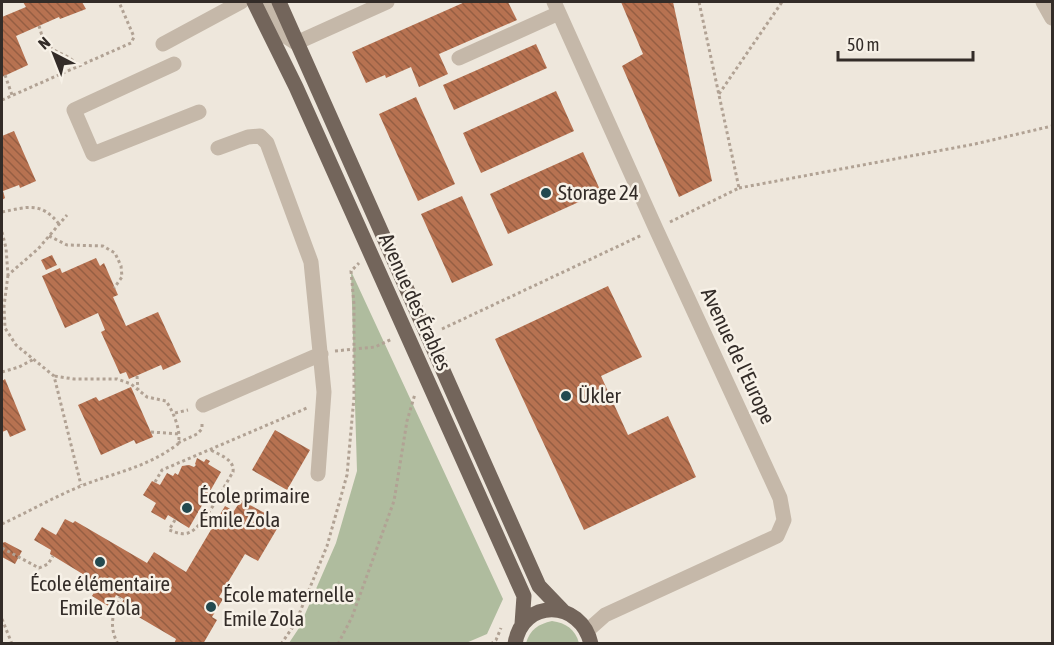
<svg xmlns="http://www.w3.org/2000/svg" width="1054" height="645" viewBox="0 0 1054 645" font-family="'Asap Condensed',sans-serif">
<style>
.grass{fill:#afbc9e}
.building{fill:url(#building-back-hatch)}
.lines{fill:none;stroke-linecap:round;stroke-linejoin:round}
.path{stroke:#b1a294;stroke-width:3;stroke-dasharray:3 3;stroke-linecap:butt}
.minor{stroke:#c5b8a9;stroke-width:15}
.major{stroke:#73655b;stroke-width:15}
.poi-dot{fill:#23494f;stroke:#f7f1e7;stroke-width:2}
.labels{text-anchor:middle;stroke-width:5;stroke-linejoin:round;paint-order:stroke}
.poi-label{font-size:21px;fill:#332c28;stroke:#f7f1e7;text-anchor:start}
.street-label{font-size:21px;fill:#332c28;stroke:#f7f1e7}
</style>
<defs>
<pattern id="building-back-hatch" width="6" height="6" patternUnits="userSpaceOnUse" patternTransform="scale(1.5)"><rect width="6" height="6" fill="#b77251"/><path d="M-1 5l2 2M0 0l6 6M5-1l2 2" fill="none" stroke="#955e43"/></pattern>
</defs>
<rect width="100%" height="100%" fill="#eee7dc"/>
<!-- grass -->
<path class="grass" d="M351,271l152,328 -16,35 -21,9h-177l10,-15 37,-85 21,-72z
M552,621c14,2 23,8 27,22h-53c4,-13 12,-19 26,-22z"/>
<!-- building -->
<path class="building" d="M23,2h59l4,7 -26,10 -1,-2 -43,19 12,29 -26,12v-60l24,-10z
M465,2h43l9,18 -78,34 9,20 -29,13 -8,-20 -25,11 -1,-3 -19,8 -14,-31z
M621,2h52l39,179 -33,16 -57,-131 21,-12z
M536,44l11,24 -93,42 -11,-25z
M556,91l18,40 -93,42 -18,-40z
M416,97l39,87 -37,17 -39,-87z
M14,131l22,50 -16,7 -1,-3 -16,6 2,7 -3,2v-64z
M583,152l18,40 -93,42 -18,-40z
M462,196l31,69 -41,18 -31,-69z
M52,255l5,10 -11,5 -5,-10z
M96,258l4,8 4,-3 14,32 -5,2 13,29 32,-14 23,50 -18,8 -2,-5 -32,14 -3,-7 -6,2 -19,-42 4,-2 -7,-17 -33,15 -23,-52 18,-8 2,5z
M608,286l34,71 -41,19 27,59 40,-19 28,61 -112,53 -89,-191z
M5,379l21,51 -16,7 -3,-7 -5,2v-51z
M131,387l22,50 -17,7 -2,-4 -33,15 -23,-50 18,-8 3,4z
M275,430l35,20 -23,40 -35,-20z
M197,458l7,4 2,-3 4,2 -2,3 13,8 -32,56 -21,-13 -3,5 -14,-8 5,-9 -13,-8 9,-14 8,4 7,-12 6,3 2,-3 3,2 4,-9 7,-1 5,2 2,-2 -1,-1z
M241,500l40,22 -23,39 -13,-7 -26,43 4,2 -11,18 5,3 -14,24h-29l2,-5 -56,-33 4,-7 -8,-4 -6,12 -18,-11 7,-12 -49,-30 1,-4 -17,-10 8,-13 14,8 9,-16 8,4 2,-2 72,42 7,-11 32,20 39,-66 9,5z
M5,542l17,9 -7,13 -13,-7v-14z"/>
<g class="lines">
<!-- path -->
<path class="path" d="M39,26c2,5 3,13 7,18 10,10 25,11 32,22
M5,75l7,20
M719,94l63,-92
M2,100l129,-57 3,-6 -15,-35
M739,188l236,-44 77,-18
M2,212c25,-5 39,-11 57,12
M670,222l69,-34 -40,-186
M2,232l4,16 2,27 30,-26 29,-34
M49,236l18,9 36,1 12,7 6,13 1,11 -8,11
M8,275l-4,31 1,22 11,17 38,31 27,109
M442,329l200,-94
M335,351l40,-4 17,-8
M2,372l17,-5 15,-8
M137,376l1,14
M175,413l13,-3
M151,432l29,2
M178,443l19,-9 5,-5v-7
M155,482l7,-12 145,-62
M175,520l-6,10c6,2 12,5 19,3 15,-4 36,-47 45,-61 2,-13 -14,-17 -24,-23
M2,524c26,-12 52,-27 79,-38 35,-14 65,-18 97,-42 4,-12 -5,-33 -12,-43l-19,-4 -16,-13 -14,-5h-43l-20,-3
M2,548l37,20 9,-4 5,-8
M2,619l10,25
M118,644c-9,-16 -6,-31 2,-47
M281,644l14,-20 32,-78 20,-71 7,-78v-93l-3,-33 8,-8
M338,644l14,-27 42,-116 13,-80 8,-27
M491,644l5,-4 5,-12"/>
<!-- minor -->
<path class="minor" d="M267,2l15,32 14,9 91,-41
M554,2l102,227 124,269 4,22 -7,16 -172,79 -18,16
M1043,2l9,16
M163,44l78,-42
M459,58l100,-45
M174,64l-100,46 19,44 106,-42
M218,148l30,-11 12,-1 7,7 44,119 13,130 -6,82
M203,405l118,-51"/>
<!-- major -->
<path class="major" d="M254,2l42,85 228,509 -2,28
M279,2l260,584 24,25
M515,644c7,-46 66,-45 76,0"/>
</g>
<!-- markers -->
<g class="poi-dot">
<circle cx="546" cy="193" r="6"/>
<circle cx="566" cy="396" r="6"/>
<circle cx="187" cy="508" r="6"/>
<circle cx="100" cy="562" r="6"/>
<circle cx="211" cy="607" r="6"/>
</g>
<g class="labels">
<!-- poi labels -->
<g class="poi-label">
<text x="558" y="200">Storage 24</text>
<text x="578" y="403">Ükler</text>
<text x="199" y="503">École primaire<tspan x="199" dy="24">Émile Zola</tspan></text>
<text x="100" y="591" text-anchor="middle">École élémentaire<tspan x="100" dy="24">Emile Zola</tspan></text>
<text x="223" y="602">École maternelle<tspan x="223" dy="24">Emile Zola</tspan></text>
</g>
<!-- street labels -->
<g class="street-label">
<text transform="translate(415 302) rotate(66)" y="7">Avenue des Érables</text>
<text transform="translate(738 356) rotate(65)" y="7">Avenue de l'Europe</text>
</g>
</g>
<!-- border -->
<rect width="1054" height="645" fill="none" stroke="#332c28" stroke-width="6"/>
<!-- north arrow -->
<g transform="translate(54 54) rotate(318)" stroke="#f7f1e7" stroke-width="4.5" paint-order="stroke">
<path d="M0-4.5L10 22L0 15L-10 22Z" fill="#332c28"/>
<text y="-9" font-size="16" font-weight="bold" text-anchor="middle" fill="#332c28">N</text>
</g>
<!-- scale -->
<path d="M838 51v9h135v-9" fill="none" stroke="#332c28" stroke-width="3"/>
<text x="847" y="51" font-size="18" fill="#332c28" stroke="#f7f1e7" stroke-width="4.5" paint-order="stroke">50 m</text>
</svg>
